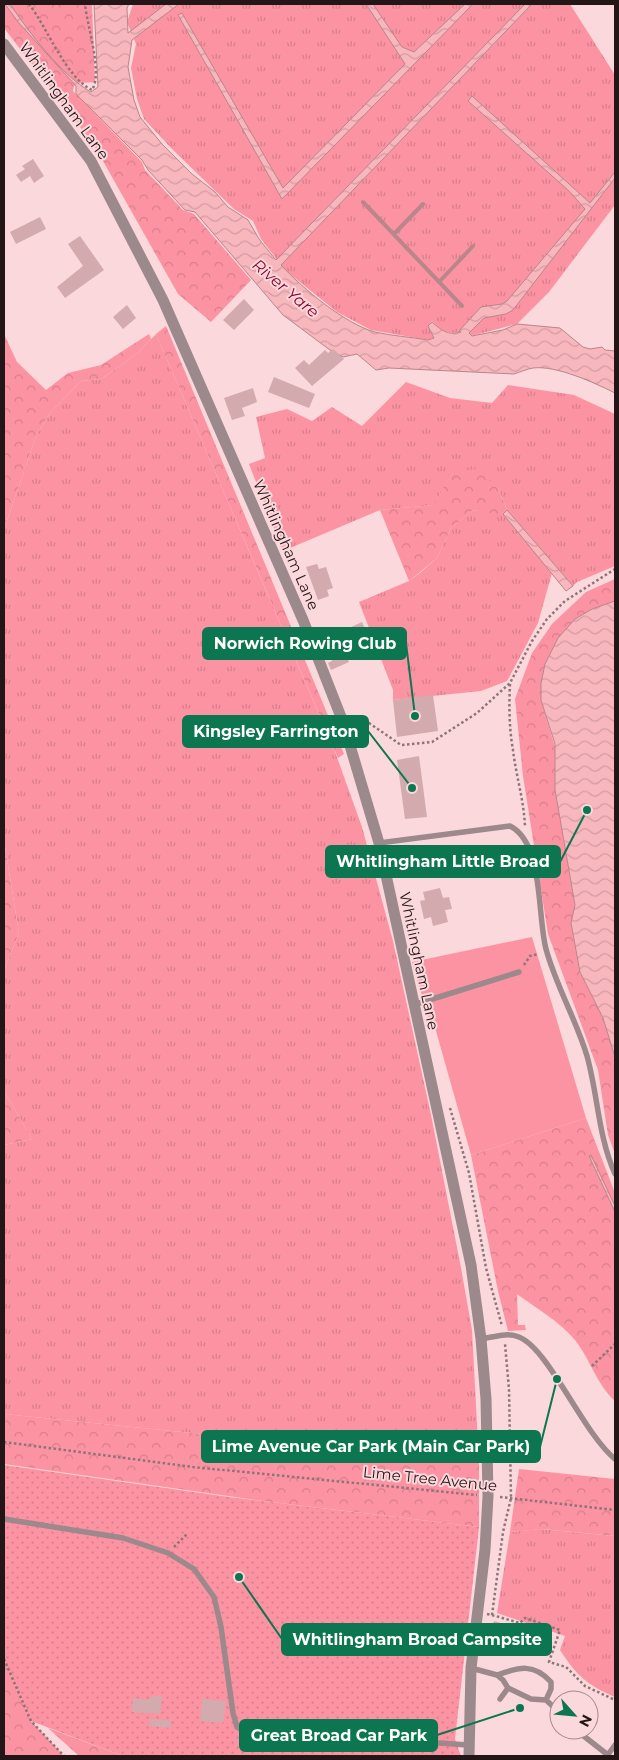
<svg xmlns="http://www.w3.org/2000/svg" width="619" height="1760" viewBox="0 0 619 1760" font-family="Montserrat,sans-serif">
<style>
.grass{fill:url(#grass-tufts)}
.forest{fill:url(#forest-crowns)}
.park{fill:url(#park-dots)}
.pitch{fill:#fc93a2}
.water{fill:url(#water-waves);stroke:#b8868b}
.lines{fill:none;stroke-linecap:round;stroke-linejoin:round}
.stream{stroke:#b8868b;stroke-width:4}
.building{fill:#d3aaae}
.path{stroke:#8d7477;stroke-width:2.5;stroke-dasharray:2.5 2.5;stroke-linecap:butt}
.service{stroke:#9b898b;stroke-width:5.5}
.minor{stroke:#9b898b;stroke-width:11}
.labels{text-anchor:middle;stroke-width:4;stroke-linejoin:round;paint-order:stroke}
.street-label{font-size:15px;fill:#241517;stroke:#fbd8db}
.water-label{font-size:16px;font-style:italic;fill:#880432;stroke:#fbd8db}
.leader{fill:none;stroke:#0c7650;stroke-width:2}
.callout-dot{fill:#0c7650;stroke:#fbd8db;stroke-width:2}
.callout{fill:#0c7650;stroke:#0c7650;stroke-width:2}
.callout-label{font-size:16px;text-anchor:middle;font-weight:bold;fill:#fff}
</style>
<defs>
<pattern id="grass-tufts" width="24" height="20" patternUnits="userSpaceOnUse" patternTransform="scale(1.25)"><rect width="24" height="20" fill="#fc93a2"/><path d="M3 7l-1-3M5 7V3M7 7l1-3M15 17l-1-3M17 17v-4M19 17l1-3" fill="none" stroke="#d87e8b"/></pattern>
<pattern id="forest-crowns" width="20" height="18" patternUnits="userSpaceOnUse" patternTransform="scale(1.25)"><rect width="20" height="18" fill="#fc93a2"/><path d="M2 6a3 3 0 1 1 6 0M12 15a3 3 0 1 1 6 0" fill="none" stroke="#d87e8b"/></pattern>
<pattern id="park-dots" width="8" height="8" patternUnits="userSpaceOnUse" patternTransform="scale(1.25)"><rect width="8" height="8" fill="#fc93a2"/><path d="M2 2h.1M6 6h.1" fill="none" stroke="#d87e8b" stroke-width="1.8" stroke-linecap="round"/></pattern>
<pattern id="water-waves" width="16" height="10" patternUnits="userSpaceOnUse" patternTransform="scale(1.25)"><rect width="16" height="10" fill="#f8b6bd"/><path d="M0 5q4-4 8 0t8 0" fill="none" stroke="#d49ca2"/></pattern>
</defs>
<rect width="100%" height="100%" fill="#fbd8db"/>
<!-- grass -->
<path class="grass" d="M133,4h437l45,71v130l-66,87 -32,32 -46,12 -4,-5c-15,3 -25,3 -35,-10l-4,5 6,12 -6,2 -57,-10 -34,-18 -52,-42 -24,-31 -8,-18 -19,-12 -62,-60 -28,-30 -7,-20 -6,-31 5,-24 -9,-22z
M156,334l178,415 28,78 31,114 38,174 30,153 11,62 7,132 -475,-48v-269l28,-6 -28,-48v-121l15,-37 -15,-93v-317l3,-2 29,-85 14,-23 31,-32 20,-2 37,-26z
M406,382l44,16 42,5 16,-18 66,10 41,19v152l-38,16 -4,4 -66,-76 -9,-22 -45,-16 -19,33 -54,5 -97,41 -34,-87 16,-6 -9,-41 31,-8 25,12 20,-14 30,19z
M473,510l30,4 49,59 -14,50 -31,58 -26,10 -88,9v-10l-34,-88 50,-21 12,-9 16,-14 14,-30z
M540,1529l75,7v161c-28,-12 -38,-21 -55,-47l5,-14 -68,-23 13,-81z"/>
<!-- forest -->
<path class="forest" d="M4,4h88l3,78 -15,1 -6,3 -1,5 69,71 3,8 38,40 11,4 57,66 -40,42 -33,-28 -84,-149 -90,-117z
M166,326l178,428 -6,4 -182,-424z
M4,334l13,28 29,28 22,-17 33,-8 48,-31 2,5 -13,14 -37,26 -20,2 -31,32 -14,23 -29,85 -3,2z
M476,469l22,19 9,22 -6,5 -28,-5 -22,18 -14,30 -28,23 -29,-71 53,-5 20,-33z
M615,579v22l-23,8 -51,91 14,47v43l20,116 -4,17 9,49 23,46 12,37v99l-7,-19 -10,-65 -50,-136 -25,-158 -8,-77 17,-46 20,-29 34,-32z
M4,840l15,93 -15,37z
M4,1091l28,48 -28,6z
M586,1118l29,75v208c-18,-16 -25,-42 -40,-61 -16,-19 -39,-32 -58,-46l1,31h7l1,5 -18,1 -10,-40 -27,-136z
M4,1414l475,48v65l-216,-26 -259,-37z
M519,1469l96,10v57l-73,-7 -32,3z
M4,1659l27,62 33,35h-60z
M48,1728l75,28h-44z"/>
<!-- park -->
<path class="park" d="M4,1465l225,32 250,30 -24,212 6,17h-338l-92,-35 -27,-62z"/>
<!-- pitch -->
<path class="pitch" d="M532,937l54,181 -115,37 -35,-124 -8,-15 -16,-54z"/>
<!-- water -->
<path class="water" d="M5,4h5c19,28 51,71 81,88l7,-5 -4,-83h35l-2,4 1,25 38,-29h13l-47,36 -4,27 6,33 6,17 22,27 30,30 23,18 13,15 20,13 11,19 17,21 249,-256h7l-251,261c21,23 64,59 94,67 17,4 36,5 53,8l6,-2 -6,-12 4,-4c9,8 16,14 29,10l-2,-1 22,-24 21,-3 5,-3 78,-92 -16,-18 -101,-90 4,-5 118,107 25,-31v6l-102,132 -7,4 -22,4 -15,15 3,3 31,-6 14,-6 43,4 23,19 7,2 12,-2 3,3 10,1v42c-20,-10 -59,-28 -82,-25 -6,1 -13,4 -19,6l-125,-6 -13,2 -19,-16 -14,3 -13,-7 -47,-35 -88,-103 -10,-2 -37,-40 -6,-10 -66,-66v-8l-58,-64z
M366,4h7l29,43 12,5 51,-48h8l-191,195 -104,-184 4,-2 101,175 122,-124z
M507,510l66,76 -7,5 -63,-77z
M615,601v456l-12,-39 -23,-46 -9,-49 4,-18 -20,-115v-46l-14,-44v-17l4,-19 13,-26 17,-19 17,-10z
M591,1155l24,51v6l-26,-56z"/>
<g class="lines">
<!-- stream -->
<path class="stream" d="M363,202l99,104
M394,234l29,-30
M440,281l33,-35"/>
</g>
<!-- building -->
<path class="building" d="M33,159l11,17 -10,7 -4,-7 -9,6 -5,-7 9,-6 -3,-3z
M40,217l6,12 -30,15 -6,-12z
M80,236l24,34 -39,28 -8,-11 26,-21 -15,-22z
M244,299l10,11 -20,20 -11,-10z
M127,305l9,13 -13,11 -10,-12z
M333,349l11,10 -32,27 -17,-18 9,-8 5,5 16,-15 3,3z
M274,377l41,17 -6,14 -41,-16z
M253,388l4,14 -15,6 3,8 -13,4 -8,-22z
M317,564l2,5 7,-2 7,21 -6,2 2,6 -11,4 -12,-33z
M362,622l12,27 -13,6 -12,-27z
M334,629l15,33 -18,8 -3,-7 4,-2 -13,-26z
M433,695l5,36 -41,6 -4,-37z
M419,756l8,61 -22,2 -8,-59z
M440,888l3,10 6,-1 3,12 -7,1 3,12 -15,4 -2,-9 -7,2 -4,-18 5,-1 -2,-8z
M494,1621l53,16 -5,15 -53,-16z
M151,1696h11l-2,18 -28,-2 1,-14 17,2z
M202,1699l24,2 -3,22 -23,-2z
M150,1719l21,1v8l-22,-2z"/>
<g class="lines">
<!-- path -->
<path class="path" d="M29,4c18,23 37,74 63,86 11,-18 -5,-64 -7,-86
M510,684c-1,22 -1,44 3,66 3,26 11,50 12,77
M354,721l15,2 32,22 31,-3 45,-29 33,-30 22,-42 15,-22 18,-18 50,-32
M524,965l6,-9 9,-2
M450,1108l19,65 17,95 16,58
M592,1366l23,-22
M4,1442l189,25 284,28
M500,1497l115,13
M174,1547l13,-13
M487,1614l5,1 11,-83 8,-34 -2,-109 -4,-45
M492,1615l28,8 5,-5 35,12 -11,32 17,5 19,19 30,14
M430,1634l34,-1
M4,1659l27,62 33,35"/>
<!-- service -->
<path class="service" d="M379,843l131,-17c34,17 27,89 36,123 10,37 30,70 41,107 11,39 11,80 28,118
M413,1005l106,-33
M481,1339c13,-2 26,-7 38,-2 30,12 64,96 96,122
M4,1519l119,19 45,15 26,16 20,28 7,30 12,86 4,14 13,8 13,4 46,-7 20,-6 41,6 40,9 58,4
M471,1668l26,7 6,5 5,8 23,11 15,1 5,-11v-7c-17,-19 -32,-15 -54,-7
M500,1699l8,-11
M546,1700l13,12
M576,1730l32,25
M607,1756l8,-11"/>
<!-- minor -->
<path class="minor" d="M4,44l87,117 72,139 140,320 40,102 36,121 92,422 10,74 5,60 2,97 -3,54 -14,118 -2,88"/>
</g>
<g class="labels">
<!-- street labels -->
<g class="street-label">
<text transform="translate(64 101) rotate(54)" y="5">Whitlingham Lane</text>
<text transform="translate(286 545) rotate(66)" y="5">Whitlingham Lane</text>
<text transform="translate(419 961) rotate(78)" y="5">Whitlingham Lane</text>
<text transform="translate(430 1479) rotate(6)" y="5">Lime Tree Avenue</text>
</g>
<!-- water labels -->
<g class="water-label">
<text transform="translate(286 288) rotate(40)" y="6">River Yare</text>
</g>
</g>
<!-- callouts -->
<path class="leader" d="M415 716L406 643M412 788L368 731M587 810L560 862M557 1379L540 1447M239 1577L282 1639M520 1708L437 1735"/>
<g class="callout-dot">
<circle cx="415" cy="716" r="5"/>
<circle cx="412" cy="788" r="5"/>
<circle cx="587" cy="810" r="5"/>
<circle cx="557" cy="1379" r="5"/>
<circle cx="239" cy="1577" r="5"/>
<circle cx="520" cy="1708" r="5"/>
</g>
<g class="callout">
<rect x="203" y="628" width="203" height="31" rx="5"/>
<rect x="183" y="716" width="185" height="31" rx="5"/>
<rect x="326" y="846" width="234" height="31" rx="5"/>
<rect x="202" y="1431" width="338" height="31" rx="5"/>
<rect x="282" y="1624" width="269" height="31" rx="5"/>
<rect x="240" y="1720" width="197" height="31" rx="5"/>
</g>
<g class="callout-label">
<text x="305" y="649">Norwich Rowing Club</text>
<text x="276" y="737">Kingsley Farrington</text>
<text x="443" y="867">Whitlingham Little Broad</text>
<text x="371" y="1452">Lime Avenue Car Park (Main Car Park)</text>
<text x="417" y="1645">Whitlingham Broad Campsite</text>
<text x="339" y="1741">Great Broad Car Park</text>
</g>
<!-- border -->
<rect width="619" height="1760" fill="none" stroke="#241517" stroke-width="10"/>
<!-- north arrow -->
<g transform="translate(574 1715) rotate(117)"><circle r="24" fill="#fbd8db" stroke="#a58a8d"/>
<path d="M0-4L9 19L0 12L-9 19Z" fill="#0c7650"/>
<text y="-8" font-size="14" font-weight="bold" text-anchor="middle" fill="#241517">N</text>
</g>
</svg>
